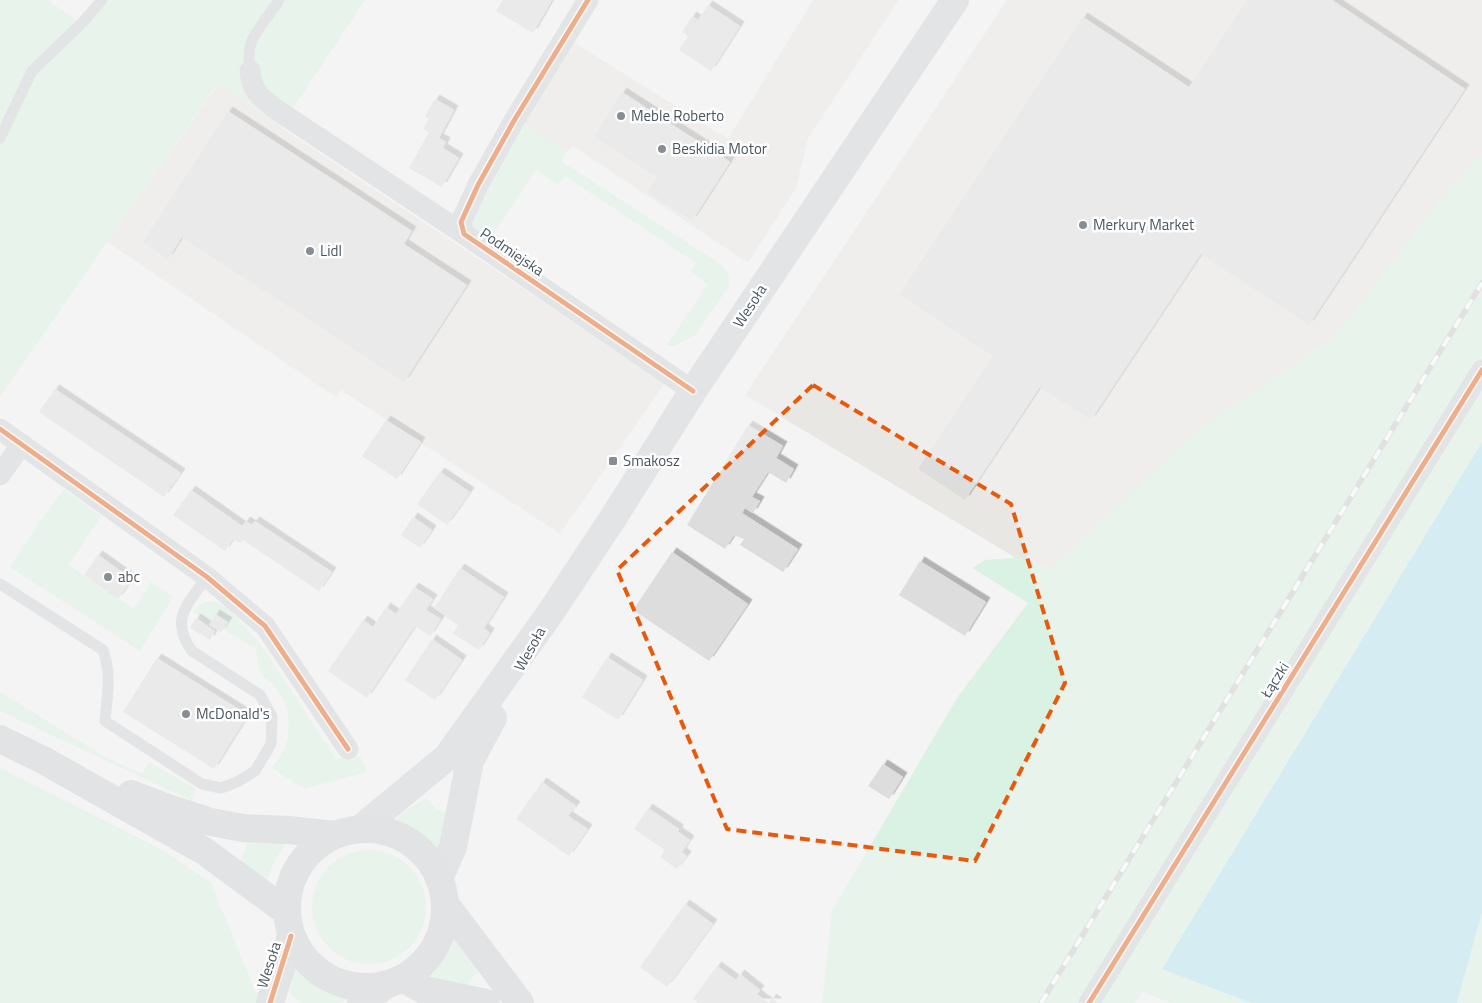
<svg xmlns="http://www.w3.org/2000/svg" width="1482" height="1003" viewBox="0 0 1482 1003" font-family="'Titillium Web',sans-serif">
<style>
.commercial{fill:#e8e7e3}
.green{fill:#d9f2e3}
.water{fill:#aee2f0}
.building{fill:#ddddde;filter:url(#shadow)}
.lines{fill:none;stroke-linecap:round;stroke-linejoin:round}
.lane{stroke:#ced0d2;stroke-width:11}
.street{stroke:#ced0d2;stroke-width:21}
.secondary{stroke:#ced0d4;stroke-width:28}
.primary{stroke:#caced1;stroke-width:28}
.rail-casing{stroke:#c9cacc;stroke-width:5.5}
.rail{stroke:#fff;stroke-width:4;stroke-dasharray:11;stroke-linecap:butt}
.cycleway-casing{stroke:#fff;stroke-width:8}
.cycleway{stroke:#e8590c;stroke-width:5}
.marked{fill:none;stroke:#e8590c;stroke-width:4;stroke-dasharray:10 6;stroke-linejoin:round}
.poi-dot{fill:#868d94;stroke:#fff;stroke-width:2}
.labels{text-anchor:middle;stroke-width:5;stroke-linejoin:round;paint-order:stroke}
.poi-label{font-size:15px;fill:#4a5661;stroke:#fff;text-anchor:start}
.street-label{font-size:15px;fill:#4a5661;stroke:#fff}
</style>
<defs>
<filter id="shadow"><feDropShadow dx="4.5" dy="-4.5" stdDeviation="0" flood-color="#0004"/></filter>
</defs>
<rect width="100%" height="100%" fill="#f4f4f4"/>
<!-- commercial -->
<path class="commercial" d="M813,0h86l-91,138 -12,50 -48,75 -175,-117 -6,6 -44,-28 49,-83 156,98z
M1007,0h475v154l-41,45 -106,138 -133,89 -150,142 -36,-10 -271,-163z
M219,83l63,45 383,255 -105,151 -219,-144 -5,7 -229,-155z"/>
<!-- green -->
<path class="green" d="M0,0h48l33,24 21,-24h263l-74,111 -9,17 -64,-45 -111,159 -107,155z
M523,124l44,28 -6,9 158,102c7,7 12,13 10,23l-34,49 -8,5 -12,5 -9,1 42,-62 -17,-13 5,-8 -131,-87 -7,9 -22,-15 -49,73 -15,-10 -2,-22z
M1482,154v202l-17,27 17,-5v64l-319,527 89,34h-80l-30,-11 -7,11h-313l10,-92 125,-213 71,-95 -55,-35 12,-8 31,-2 36,10 150,-142 133,-89 106,-138z
M64,489l37,27 -32,49 65,44 17,-27 22,15 -33,54 -130,-84 33,-50z
M206,602h10l12,6 34,38 74,113 24,-3 7,16 -63,17 -32,-21c3,-5 8,-11 11,-16 9,-19 7,-43 -4,-60 -4,-8 -16,-14 -19,-20 -3,-6 -3,-17 -4,-23l-33,-20 5,-7 -13,-7 -5,7 -17,-10 6,-7z
M0,692l104,64 38,18 7,-12 47,27 -4,12 -192,-90z
M0,768l163,82 48,33 44,108 16,7 -2,5h-269z
M426,798l10,11 10,4 -6,40c-8,-10 -18,-18 -30,-24 -5,-3 -10,-4 -14,-8 2,-7 22,-17 30,-23z
M249,839l38,2 -12,19 -9,22 -15,-11 -10,-11z
M312 907a57 57 0 1 1 114 0a57 57 0 1 1-114 0Z
M1482,912v91h-25z
M455,935l24,33v4l-7,6 -6,9 -43,-8c15,-12 25,-27 32,-44z
M298,960c9,14 22,24 37,31 5,2 10,2 14,5l-1,3 -9,4h-37l-13,-10 3,-8 2,-23z"/>
<!-- water -->
<path class="water" d="M1482,442v470l-25,91h-205l-90,-34z"/>
<!-- building -->
<path class="building" d="M503,0h49l-19,33 -37,-22z
M1247,0h85l133,89 -156,236 -108,-71 -110,166 -51,-33 -75,113 -47,-31 75,-113 -93,-62 183,-277 106,70z
M708,5l32,21 -29,45 -32,-21 9,-14 -6,-4 10,-16 6,4z
M622,92l108,70 -38,59 -45,-29 10,-15 -63,-40z
M435,99l19,11 -15,28 7,4 -3,6 16,10 -17,29 -33,-19 20,-36 -6,-3 6,-10 -4,-3z
M228,111l184,120 -8,13 63,41 -63,97 -222,-145 -14,22 -25,-17z
M55,389l126,84 -17,24 -125,-85z
M386,420l35,22 -24,37 -35,-23z
M748,425l35,21 -7,12 18,11 -8,14 -18,-11 -16,25 8,4 -7,12 -8,-5 -3,5 56,36 -15,23 -43,-27 4,-6 -10,-4 -9,14 -38,-24z
M440,472l30,20 -23,33 -30,-21z
M191,490l51,36 4,-5 6,4 3,-4 77,51 -13,19 -76,-51 -3,3 -7,-4 -8,12 -52,-36z
M413,517l19,13 -12,18 -19,-13z
M672,552l76,52 -39,57 -76,-51z
M98,555l34,24 -14,20 -34,-24z
M920,561l66,41 -21,34 -66,-41z
M460,568l44,29 -20,31 6,5 -11,17 -26,-16 5,-9 -24,-17z
M414,587l19,12 -7,11 15,9 -11,17 -15,-10 -48,72 -39,-27 35,-51 10,7 13,-20 10,7z
M215,614l13,8 -7,10 -12,-7z
M196,618l19,13 -5,9 -20,-12z
M432,639l30,21 -27,40 -30,-20z
M607,657l36,23 -25,40 -36,-23z
M157,658l91,57 -34,54 -91,-57z
M883,764l20,13 -14,22 -21,-13z
M542,782l34,24 -8,10 20,13 -19,27 -53,-37z
M648,808l31,21 -1,3 12,8 -8,12 5,4 -10,13 -17,-12 5,-7 -31,-21z
M685,904l28,20 -46,63 -27,-20z
M717,966l19,14 4,-6 20,16 -3,4 6,5 6,4 3,-5 6,5h-80l-5,-4z"/>
<g class="lines">
<!-- lane -->
<path class="lane" d="M250,71c-1,-9 -2,-19 1,-28 5,-14 20,-30 28,-43
M0,138l32,-67 49,-47 21,-24
M0,584l103,66c9,25 4,46 2,71l97,63 19,4 16,-6 18,-11 16,-27 1,-27 -12,-22 -68,-44c-23,-32 -4,-47 15,-74"/>
<!-- street -->
<path class="street" d="M588,0l-73,119 -37,66 -17,37 3,12 229,157
M250,71c2,20 9,25 24,37l190,126
M0,429l207,148 58,49 83,123
M0,475l22,-31
M1089,1003l393,-633"/>
<!-- secondary -->
<path class="secondary" d="M360,829l87,-72 102,-142 64,-97 80,-127 262,-391
M439,879l14,-32 17,-86 23,-43
M270,1003l21,-67
M361,1003l25,-18"/>
<!-- primary -->
<path class="primary" d="M0,739l45,22 159,90 83,61
M131,794l40,15 40,13 32,6 46,2 46,5
M287 908a79 79 0 1 1 158 0a79 79 0 1 1-158 0Z
M445,904l75,99
M403,978l21,12 62,13"/>
<!-- rail casing -->
<g class="rail-casing">
<path id="rail" d="M1041,1003l441,-720"/>
</g>
<!-- rail -->
<use href="#rail" class="rail"/>
<!-- cycleway casing -->
<g class="cycleway-casing">
<path id="cycleway" d="M588,0l-73,119 -37,66 -17,37 3,12 229,157
M0,429l207,148 58,49 83,123
M270,1003l21,-67
M1089,1003l393,-633"/>
</g>
<!-- cycleway -->
<use href="#cycleway" class="cycleway"/>
</g>
<!-- marked area -->
<path d="M0 0H1482V1003H0ZM813,385l198,119 54,179 -90,178 -248,-32 -110,-259z" fill="#f4f4f4" fill-opacity=".55" fill-rule="evenodd"/>
<path class="marked" d="M813,385l198,119 54,179 -90,178 -248,-32 -110,-259z"/>
<!-- markers -->
<g class="poi-dot">
<circle cx="621" cy="116" r="5"/>
<circle cx="662" cy="149" r="5"/>
<circle cx="1083" cy="225" r="5"/>
<circle cx="310" cy="251" r="5"/>
<rect x="608" y="456" width="10" height="10" rx="2.5"/>
<circle cx="108" cy="577" r="5"/>
<circle cx="186" cy="714" r="5"/>
</g>
<g class="labels">
<!-- poi labels -->
<g class="poi-label">
<text x="631" y="121">Meble Roberto</text>
<text x="672" y="154">Beskidia Motor</text>
<text x="1093" y="230">Merkury Market</text>
<text x="320" y="256">Lidl</text>
<text x="623" y="466">Smakosz</text>
<text x="118" y="582">abc</text>
<text x="196" y="719">McDonald's</text>
</g>
<!-- street labels -->
<g class="street-label">
<text transform="translate(512 252) rotate(34)" y="5">Podmiejska</text>
<text transform="translate(750 306) rotate(-57)" y="5">Wesoła</text>
<text transform="translate(530 649) rotate(-61)" y="5">Wesoła</text>
<text transform="translate(1275 680) rotate(-58)" y="5">Łączki</text>
<text transform="translate(269 965) rotate(-72)" y="5">Wesoła</text>
</g>
</g>
</svg>
